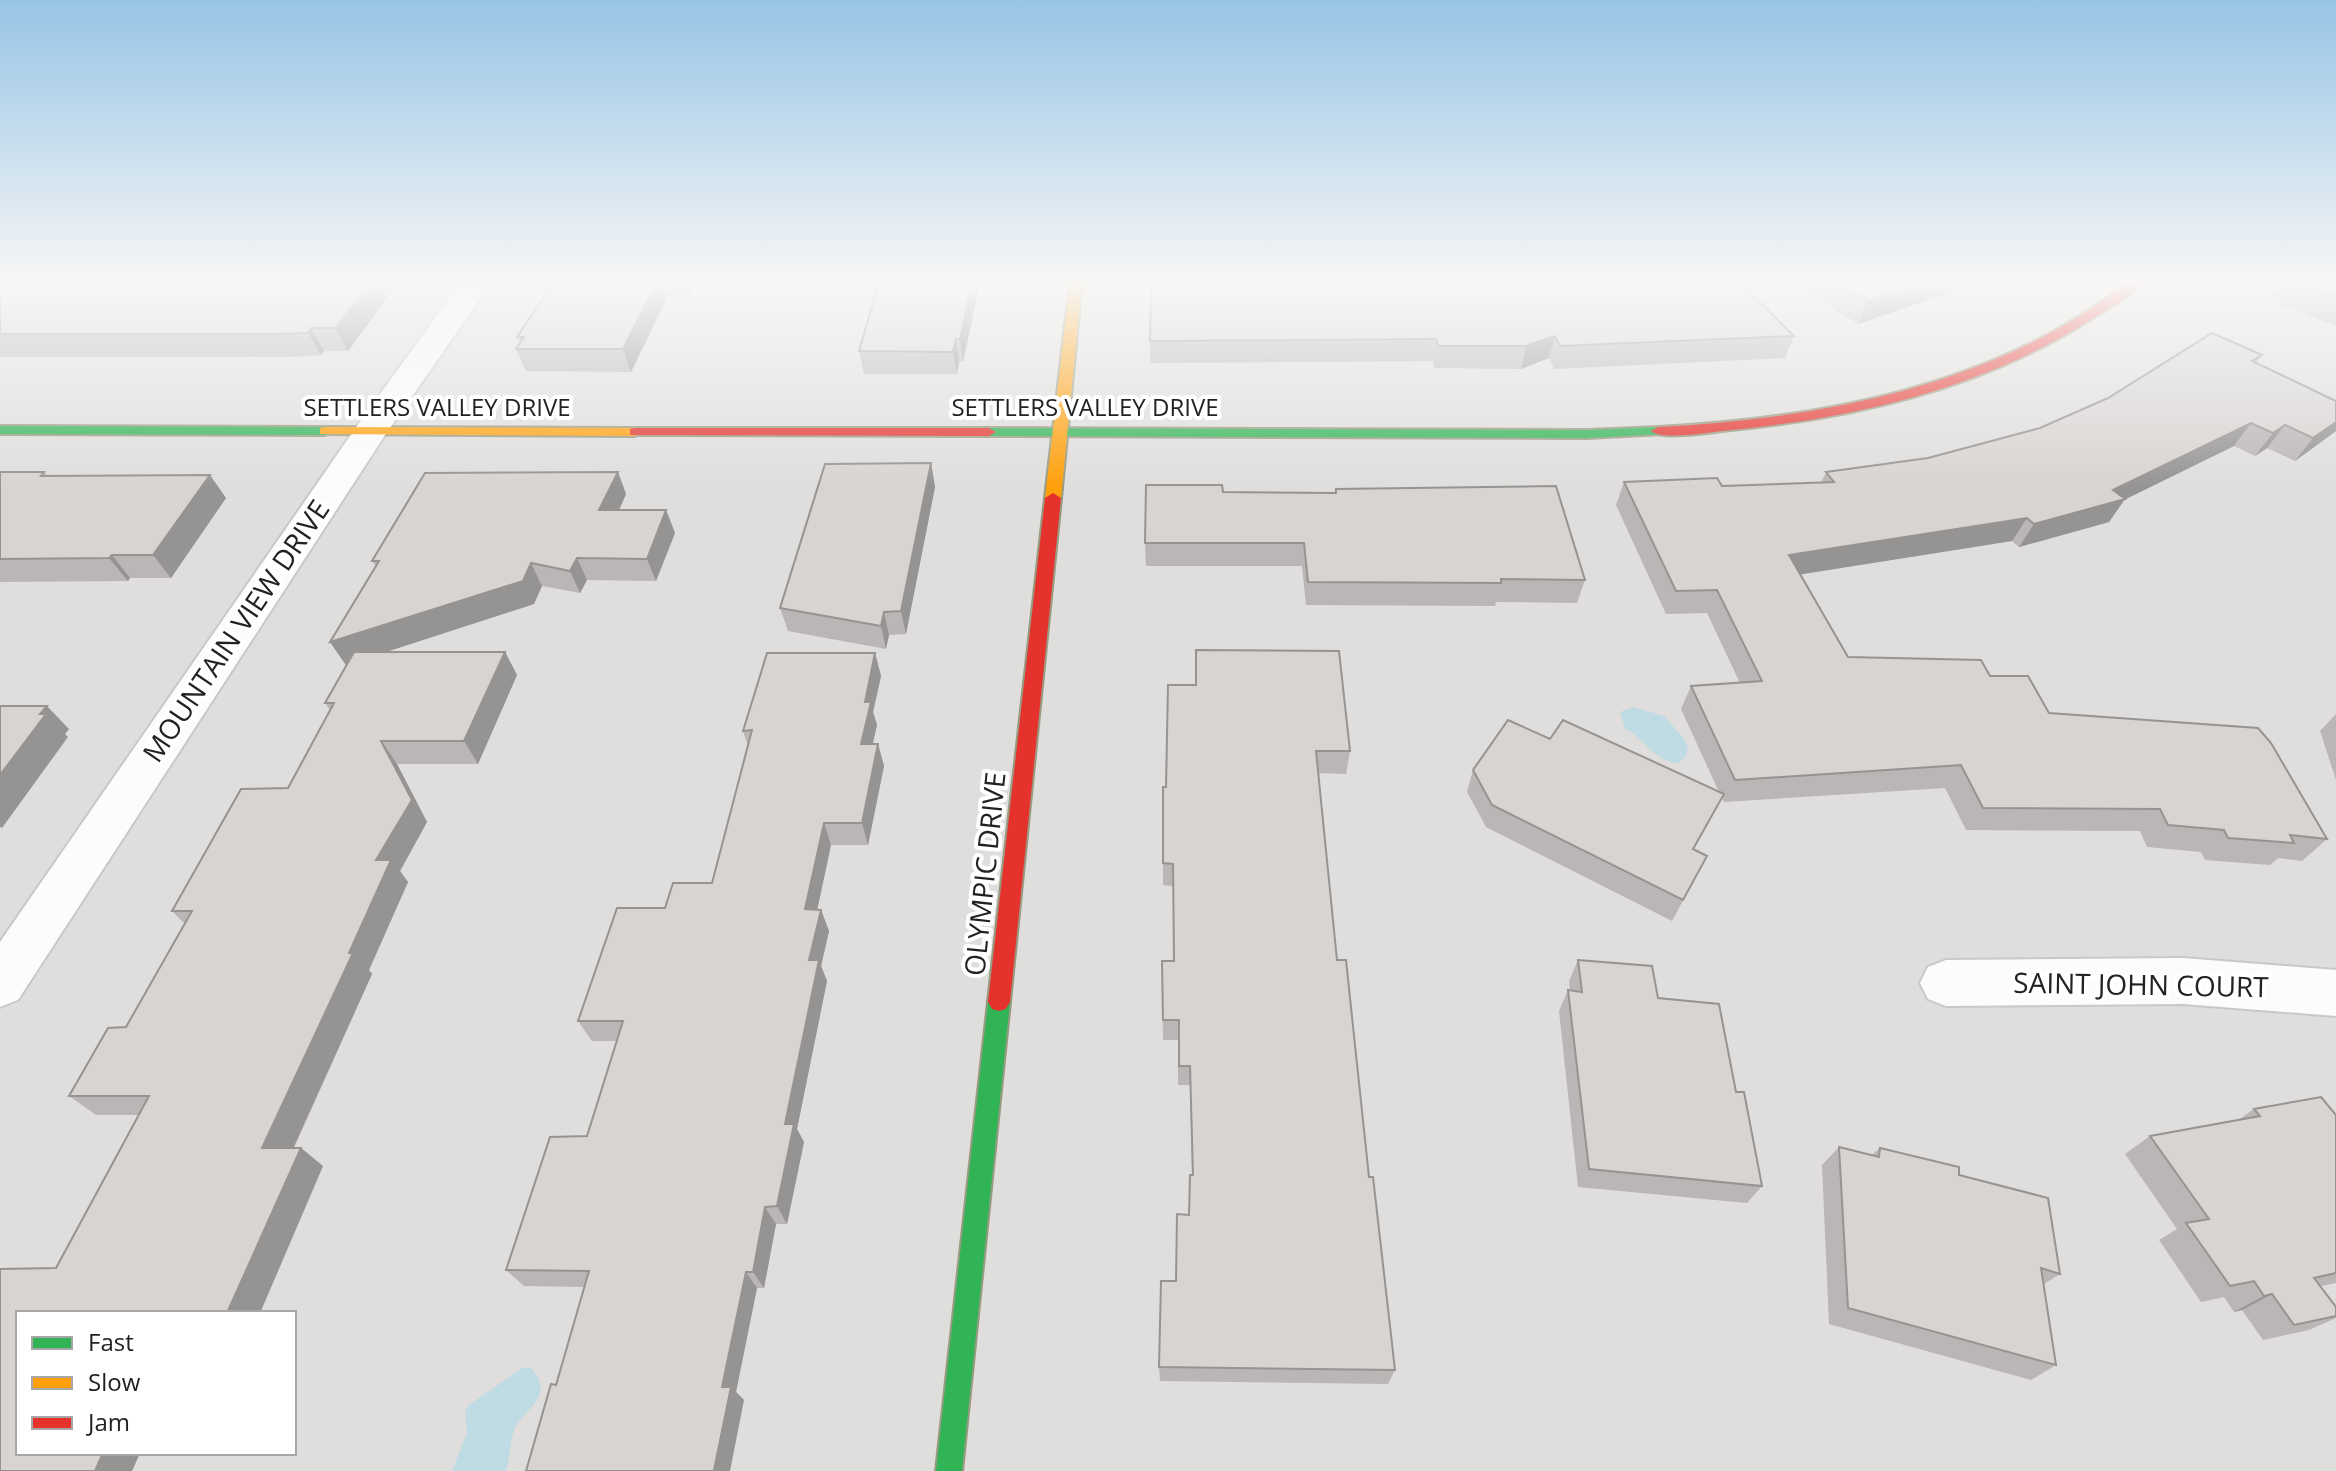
<svg xmlns="http://www.w3.org/2000/svg" width="2336" height="1471" viewBox="0 0 2336 1471" font-family="'Open Sans',sans-serif">
<style>
.residential{fill:#dfdedc;fill-rule:evenodd}
.water{fill:#bfdbe3}
.lines{fill:none;stroke-linecap:round;stroke-linejoin:round}
.street-casing{stroke:#c9c8c7;stroke-width:4}
.fast-casing{stroke:#999a82;stroke-width:4}
.slow-casing{stroke:#999a82;stroke-width:4}
.jam-casing{stroke:#999a82;stroke-width:4}
.street{fill:#fdfcfc;fill-rule:evenodd}
.fast{fill:#30b455;fill-rule:evenodd}
.slow{fill:#ff9f0a;fill-rule:evenodd}
.jam{fill:#e5322d;fill-rule:evenodd}
.wall{fill:#b9b6b5}
.shaded-wall{fill:#969493}
.building{fill:#d7d4d2;stroke:#969493;stroke-width:2}
.labels{text-anchor:middle;stroke-width:8;stroke-linejoin:round;paint-order:stroke}
.far-street-label{font-size:24px;fill:#222;stroke:#fff}
.street-label{font-size:28px;fill:#222;stroke:#fff}
</style>
<rect width="100%" height="100%" fill="#f0eeeb"/>
<!-- residential -->
<path class="residential" d="M0,282h2336v1189h-2336zM18,1313h276v140h-276z"/>
<!-- water -->
<path class="water" d="M1633,707l31,9 21,24 3,8 -2,8 -7,7c-26,-1 -32,-24 -54,-34l-5,-17z
M522,1368h9c25,28 -5,39 -16,60 -5,12 -5,30 -9,43h-54l15,-38 -2,-21 4,-7z"/>
<g class="lines">
<!-- street casing -->
<g class="street-casing">
<path id="street" d="M461,282h31l-107,153 -367,565 -18,7v-65l357,-516z
M2183,958l153,12v46l-153,-12 -237,2 -18,-7 -8,-16 8,-16 18,-7z"/>
</g>
<!-- fast casing -->
<g class="fast-casing">
<path id="fast" d="M0,426l325,1 7,4 -7,4 -325,-1z
M1658,427l7,4 -2,3 -76,4 -598,-2 -7,-4 7,-4 598,2z
M999,993l7,2 4,7 -48,469h-26l52,-469 4,-7z"/>
</g>
<!-- slow casing -->
<g class="slow-casing">
<path id="slow" d="M1070,282h12l-21,216 -8,5 -8,-5z
M325,427l310,1 7,4 -7,4 -315,-2v-6z"/>
</g>
<!-- jam casing -->
<g class="jam-casing">
<path id="jam" d="M2130,282h15c-15,15 -37,27 -55,38 -110,70 -240,99 -368,111 -16,2 -61,9 -71,0l7,-4c129,-7 256,-27 373,-84 35,-17 67,-39 99,-61z
M635,428h354l7,4 -7,4 -359,-1v-6z
M1053,493l8,5 -51,504 -4,7 -7,2 -7,-2 -4,-7 57,-504z"/>
</g>
<!-- street -->
<use href="#street" class="street"/>
<!-- fast -->
<use href="#fast" class="fast"/>
<!-- slow -->
<use href="#slow" class="slow"/>
<!-- jam -->
<use href="#jam" class="jam"/>
</g>
<!-- wall -->
<path class="wall" d="M0,282l393,8 -45,61h-24l-3,4 -30,2h-291z
M554,282h141l-7,15 -21,1 -36,74 -105,-1 -10,-22 4,-6 -3,-6z
M879,282h101l-17,80h-4l-2,12h-93l-5,-23z
M1402,282h337l55,54 -9,22 -231,11 -5,-11 -28,11 -87,-1 -1,-7 -283,2v-22l6,-51 144,-4h103z
M1790,282h180l-30,14 -82,28z
M2281,282h55v44l-57,-22 3,-3 -11,-5z
M2262,355l-6,8 80,68 -41,30 -28,-13 -12,8 -21,-10 -109,53 -16,23 -90,25 -7,-6 -211,33 47,83 142,19 59,37 278,126 -25,22 -24,-3 -8,7 -65,-5 -4,-8 -54,-5 -7,-16 -174,-1 -21,-42 -221,14 -2,-4 -28,51 13,7 -35,65 -186,-94 -19,-35 6,-22 77,-31 169,53 -38,-83 10,-23 49,-3 -33,-70 -41,1 -50,-109 8,-23 98,4 99,-3 5,-11 102,-14 112,-30z
M931,463l4,24 -29,147 -17,1 -3,14 -98,-18 -8,-23z
M0,472h44l4,4 178,22 -55,80h-41l-2,3 -128,1z
M618,472l8,22 -7,16h47l9,23 -19,48 -69,-1 -7,13 -38,-7 -8,18 -149,48h120l12,23 -39,89h-81l30,58 -27,49 8,11 -39,88 3,4 -78,174h7l22,18 -63,147h-242v140h122l-8,18h-132v-202l56,-1 83,-153h-43l-27,-19 39,-68 18,-1 59,-103 -13,-13 69,-122 47,-1 42,-78 -5,-7 22,-39 -1,1 -16,-23 46,-75 -4,-6 53,-88z
M1336,489l249,91 -8,23 -81,-1 -1,4 -189,-1 -4,-39h-156l-1,-23 78,-51 112,1z
M1196,650l154,101 -4,23 -28,-1 19,187 32,217 26,193 -7,14 -228,-3 -1,-14 30,-152 3,-40 -2,-90h-12v-45h-15l-1,-79h12l-1,-75 -10,-1v-98h3l29,-102z
M875,653l6,23 -8,36 4,13 -5,19h6l6,22 -16,79h-37l-14,64 4,1 8,21 -8,35 6,15 -30,148 7,13 -17,82h-11l-12,64h-7l-21,104 8,8 -188,-15 28,-98 -60,-1 -18,-16 81,-134 30,-95h-25l-14,-20 87,-113 47,-25 36,-137 -5,-15z
M2336,714v66l-16,-49z
M1578,960l80,38 104,188 -15,17 -169,-16 -19,-176 9,-21 2,1 -1,-10z
M2254,1109l82,6v168l-15,3 15,21v11l-27,12 -46,10 -21,-30 -8,2 -10,-15 -23,5 -42,-62 18,-11 -52,-75 25,-18 88,-16z
M1839,1147l33,8 8,-7 79,27 101,99 -16,10 12,81 -25,15 -202,-56 -7,-159z"/>
<!-- shaded-wall -->
<path class="shaded-wall" d="M371,282h19l3,8 -45,61 -13,-23z
M657,282h5l5,16 -36,74 -8,-23z
M684,282h11l-7,15z
M972,282h8l-17,80 -3,-23z
M1925,282h45l-30,14 -82,28 10,-23z
M311,328l13,23 -3,4 -13,-22z
M1555,336l-6,22 -28,11 5,-23z
M956,339l3,23 -2,12 -4,-22z
M2336,422v9l-41,30 18,-23z
M2251,423l-17,23 -110,54 1,-1 -16,23 -90,25 15,-23 79,-34z
M2285,425l-18,23 -12,8 18,-23z
M931,463l4,24 -29,147 -5,-23z
M618,472l8,22 -17,39 -10,-23z
M210,475l16,23 -55,80 -18,-23z
M666,510l9,23 -19,48 -9,-22z
M2027,518l-15,23 -234,37 11,-23z
M112,555l18,23 -2,3 -19,-23z
M577,558l10,22 -7,13 -10,-22z
M531,563l11,23 -8,18 -188,61 -16,-23z
M884,612l5,23 -3,14 -5,-23z
M505,652l12,23 -39,89 -14,-23z
M875,653l6,23 -8,36 4,13 -9,41 -7,-22 4,-42z
M47,706l22,23 -4,5 3,3 -66,91 -2,-1v-52z
M381,741l16,23 30,58 -27,49 8,11 -39,88 3,4 -87,192 -23,-18 87,-195z
M878,744l6,22 -16,79 -6,-22z
M824,823l7,22 -18,85 -8,-21z
M821,910l8,21 -8,35 6,15 -30,148 7,13 -17,82 -10,-18 8,-82 24,-164z
M301,1148l22,18 -63,147h-33z
M765,1207l11,17 -12,64 -11,-16z
M746,1272l11,16 -21,104 8,8 -14,71h-14l-2,-1 8,-83z
M2272,1294l-30,16 -8,2 30,-16z
M103,1453h37l-8,18h-37z"/>
<!-- building -->
<path class="building" d="M0,282h371l-36,46h-24l-3,5 -30,1h-278z
M554,282h103l-34,67h-107l8,-12h-7z
M879,282h93l-12,57h-4l-3,13 -94,-1z
M1156,282h143l1,4h110v-4h329l55,54 -234,10 -5,-10 -29,10h-88l-2,-7 -286,2 1,-51h5z
M1836,282h89l-57,19z
M2297,282h39v16z
M2212,333l50,22 -10,6 84,40v21l-23,16 -28,-13 -12,8 -22,-10 -138,67 12,9 -91,25 -7,-6 -238,37 59,102 133,3 9,16h38l21,37 209,15 13,15 56,96 -37,-4 4,8 -66,-5 -4,-8 -56,-5 -8,-16 -177,-1 -22,-43 -226,15 -44,-94 71,-5 -45,-91 -41,1 -52,-109 93,-4 5,8 112,-4 -8,-10 102,-14 112,-30 68,-30z
M931,463l-30,148 -17,1 -3,14 -101,-18 45,-144z
M0,472h44l-3,4 169,-1 -57,80h-41l-3,3 -109,1z
M618,472l-19,38h67l-19,49 -70,-1 -7,13 -39,-8 -8,18 -193,61 49,-81h-7l53,-88z
M1146,485h76l1,7 113,1v-4l220,-3 29,94 -84,-1v4l-193,-1 -4,-39h-159z
M1196,650l143,1 11,100h-34l21,209h9l23,217h4l22,193 -236,-3 2,-86h15l1,-67 12,1 1,-40h3l-3,-109h-11v-46h-16l-1,-59h12l-1,-97 -10,-1v-76h3l2,-102h28z
M354,652h151l-41,89h-83l31,59 -36,60h15l-42,93h4l-91,195h39l-74,165h-209v140h85l-8,18h-95v-202l56,-1 93,-172h-80l39,-68 18,-1 66,-116h-20l69,-122 47,-1 46,-85h-9z
M767,653h108l-10,49h6l-10,42h17l-16,79h-38l-19,86 16,1 -12,50h10l-34,164h9l-17,82 -12,1 -12,65h-7l-24,115h9l-17,83h14l-1,1h-201l25,-87 5,1 33,-114 -83,-1 44,-133 37,-1 36,-115h-45l39,-113h48l8,-25h39l40,-153 -9,1z
M0,706h47l-7,8h6l-46,61z
M1508,720l42,19 13,-19 161,74 -31,55 14,7 -24,44 -191,-95 -19,-35z
M1578,960l74,6 6,32 61,6 17,88h8l18,94 -173,-17 -21,-179 14,2z
M2321,1097l15,18v158l-22,5 22,29v9l-42,9 -22,-31 -8,2 -10,-15 -24,5 -44,-63 23,-4 -59,-83 110,-20 -6,-7z
M1839,1147l40,10 1,-9 79,19v8l89,23 12,76 -19,-6 15,97 -208,-57z"/>
<!-- sky -->
<linearGradient id="sky" x2="0" y2="1"><stop stop-color="#97c4e6"/><stop offset="0.58" stop-color="#f8f7f6"/><stop offset="1" stop-color="#f8f7f6" stop-opacity="0"/></linearGradient>
<rect width="2336" height="488" fill="url(#sky)"/>
<g class="labels">
<!-- far-street labels -->
<g class="far-street-label">
<text x="437" y="416">SETTLERS VALLEY DRIVE</text>
<text x="1085" y="416">SETTLERS VALLEY DRIVE</text>
</g>
<!-- street labels -->
<g class="street-label">
<text transform="translate(236 631) rotate(-56)" y="10">MOUNTAIN VIEW DRIVE</text>
<text transform="translate(985 874) rotate(-84)" y="10">OLYMPIC DRIVE</text>
<text transform="translate(2141 985) rotate(1)" y="10">SAINT JOHN COURT</text>
</g>
</g>
<!-- legend -->
<rect x="16" y="1311" width="280" height="144" fill="#ffffff" stroke="#a7a7a7" stroke-width="2"/>
<rect x="32" y="1337" width="40" height="12" fill="#30b455" stroke="#a7a7a7" stroke-width="2"/>
<text x="88" y="1351" font-size="24" fill="#222222">Fast</text>
<rect x="32" y="1377" width="40" height="12" fill="#ff9f0a" stroke="#a7a7a7" stroke-width="2"/>
<text x="88" y="1391" font-size="24" fill="#222222">Slow</text>
<rect x="32" y="1417" width="40" height="12" fill="#e5322d" stroke="#a7a7a7" stroke-width="2"/>
<text x="88" y="1431" font-size="24" fill="#222222">Jam</text>
</svg>
